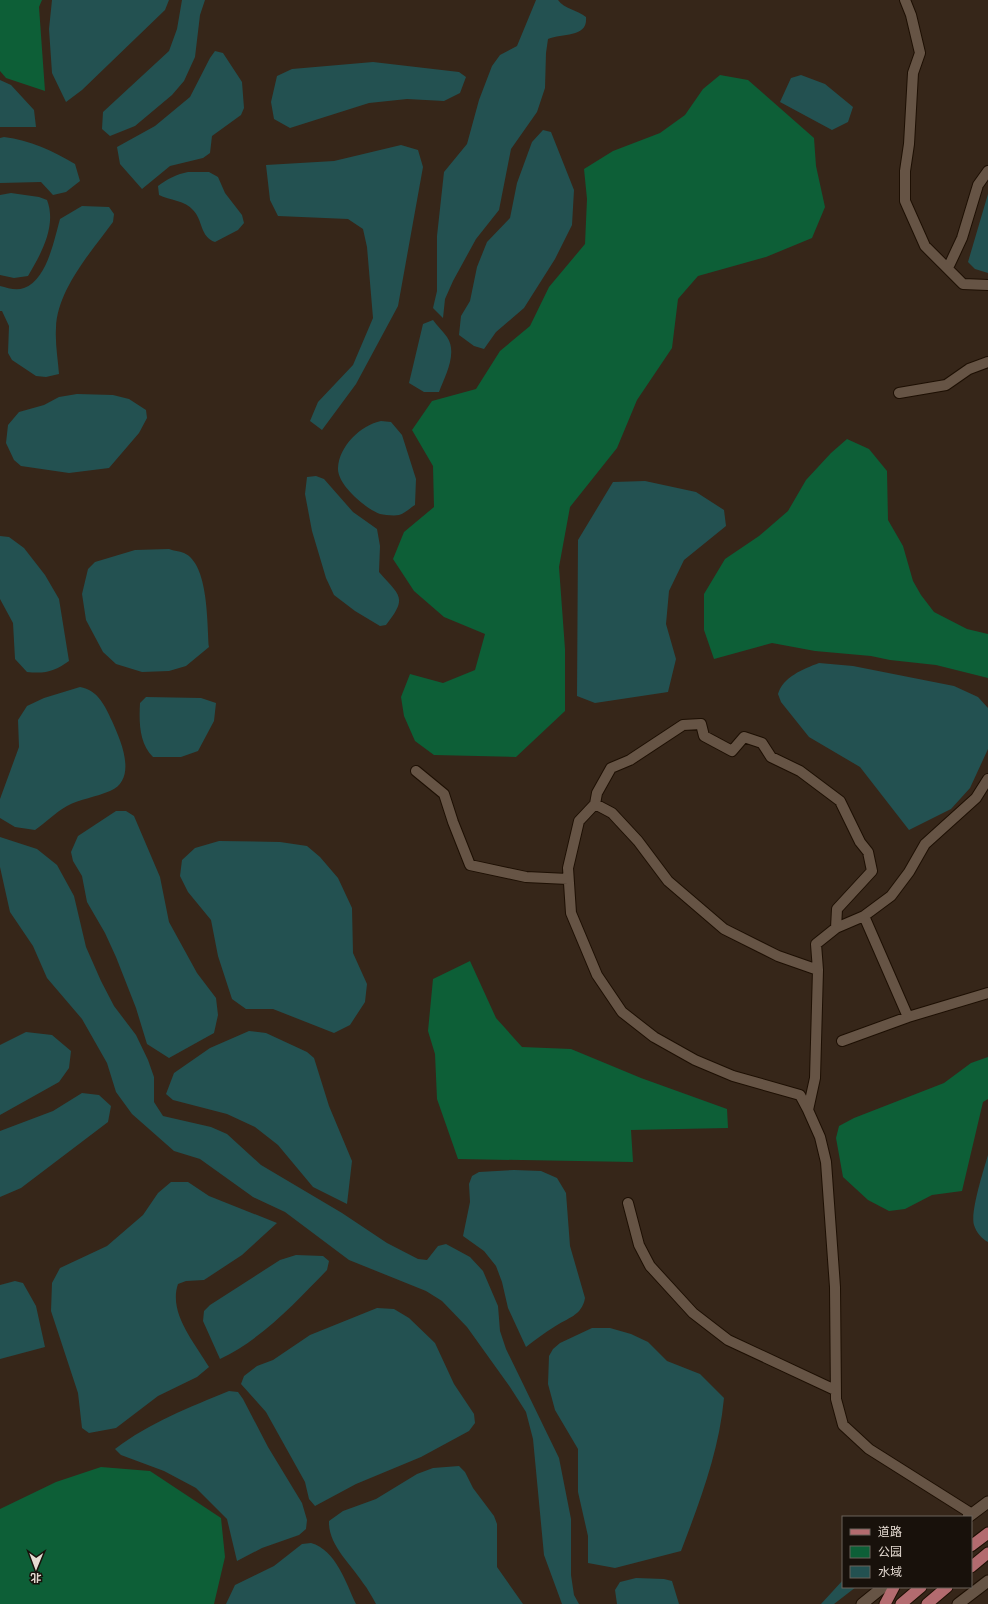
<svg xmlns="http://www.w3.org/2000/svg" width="988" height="1604" viewBox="0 0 988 1604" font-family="Rubik,'Noto Sans SC',sans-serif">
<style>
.green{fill:#0d5f37}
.water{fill:#235151}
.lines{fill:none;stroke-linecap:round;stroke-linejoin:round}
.minor-casing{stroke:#1d0f03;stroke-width:12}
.secondary-casing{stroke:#1d0f03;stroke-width:13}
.primary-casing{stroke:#1d0f03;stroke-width:13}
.minor{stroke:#665445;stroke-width:10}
.secondary{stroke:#665445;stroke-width:11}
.primary{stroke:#b36b6f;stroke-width:11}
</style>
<rect width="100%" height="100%" fill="#362619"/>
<!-- green -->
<path class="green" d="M0,0h42l-3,7 6,84 -39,-13 -6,-7z
M720,75l28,5 66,58 2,28 9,41 -13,31 -46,19 -68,19 -20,23 -6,49 -35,52 -20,48 -47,59 -11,60 6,82v62l-49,46 -82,-2 -19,-14 -11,-25 -3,-19 9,-23 33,9 32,-13 10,-36 -41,-17 -30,-26 -21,-32 11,-27 30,-25 -1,-41 -21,-36 20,-29 44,-12 24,-38 30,-25 19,-39 36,-43 2,-45 -3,-30 29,-18 47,-18 25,-18 18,-26z
M847,439l22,10 18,22 1,49 15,26 10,35 8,14 13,17 33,17 21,5v44l-52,-13 -46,-5 -19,-4 -56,-5 -43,-8 -58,16 -10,-29v-36l21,-35 34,-23 29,-25 18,-31 25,-27z
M470,961l26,57 26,29 49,2 70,29 86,31 1,19 -97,2 2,32 -175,-3 -21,-60 -2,-45 -7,-23 5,-52z
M988,1057v42l-5,3 -21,89 -30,4 -27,14 -16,2 -21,-11 -25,-23 -7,-39 3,-12 15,-8 90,-35 27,-20z
M101,1467l49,4 71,47 4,39 -11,47h-214v-95l56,-27z"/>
<!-- water -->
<path class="water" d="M52,0h117l-4,10 -83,80 -16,12 -14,-29 -3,-44z
M182,0h23l-5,15 -5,42 -11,24 -12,14 -37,31 -25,10 -8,-7 1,-17 66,-61 8,-22z
M536,0h22c6,9 20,10 28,17 2,21 -23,16 -38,22l-2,14 -1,35 -8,24 -26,37 -12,61 -23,29 -23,42 -8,18 -2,19 -10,-10 4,-17v-55l7,-64 23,-28 12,-44 13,-34 8,-11 17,-9z
M215,51l8,2 19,29 2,26 -3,7 -29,21 -2,17 -7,5 -33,8 -28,23 -22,-25 -3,-17 38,-21 35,-29 20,-39z
M373,62l86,10 7,5 -6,16 -16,8 -37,-2 -38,4 -79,25 -16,-9 -3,-17 6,-26 15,-7z
M801,75l24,9 28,23 -5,15 -16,8 -52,-28 11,-24z
M0,80l11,5 23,25 2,17h-36z
M543,130l8,2 23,58 -2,35 -17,34 -31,49 -28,24 -12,17 -10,-3 -15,-11 2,-19 9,-15 7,-34 10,-25 23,-24 7,-35 15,-41z
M4,137c26,3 49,14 71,27l5,17 -14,11 -13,3 -12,-13 -41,1v-45z
M401,145l17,5 5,17 -25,139 -42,78 -34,46 -12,-9 8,-19 35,-37 20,-47 -6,-71 -4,-18 -15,-10 -70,-3 -8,-16 -4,-35 68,-4z
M188,172h21l9,5 7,16 17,22 2,8 -6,7 -23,12c-15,-5 -12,-22 -22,-32 -7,-9 -24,-10 -34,-15l-1,-9c9,-7 19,-12 30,-14z
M11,193l28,4 8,3c10,26 -6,54 -19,76l-14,2 -14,-3v-80z
M988,194v79l-13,-4 -7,-7z
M82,206l27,1 5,7 -1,8c-22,30 -56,68 -57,106 -1,16 2,31 3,46l-13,3 -10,-1 -24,-16 -4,-7 1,-27 -7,-15h-2v-25c8,2 16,5 24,2 23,-8 30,-48 36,-69z
M433,320c4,6 10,11 14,17 11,16 -2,39 -8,55h-15l-15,-9 14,-59z
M77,394l36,1 16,4 17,11 1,8 -8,15 -30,35 -40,5 -48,-7 -7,-6 -8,-17 2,-18 11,-13 25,-7 15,-8z
M381,421l10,1 11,13 14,44 -1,26c-5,3 -11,9 -16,10 -5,1 -14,0 -19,-1 -14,-5 -43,-29 -42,-46 1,-22 23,-43 43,-47z
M316,476l8,3 29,33 24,17 3,17 -1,26c21,24 29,25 7,53l-6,1 -25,-15 -21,-16 -8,-17 -14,-47 -7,-37 2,-17z
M645,481l51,11 28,18 2,16 -42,34 -15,31 -3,33 10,35 -8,33 -73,11 -18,-7 1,-156 35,-58z
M0,536l9,1 15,11 21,27 14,24 10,62c-14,10 -23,13 -42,11l-12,-13 -2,-36 -13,-24z
M169,549c5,2 10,2 15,4 25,11 23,71 25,94l-23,19 -17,5 -27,1 -26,-8 -13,-12 -17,-32 -4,-26 6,-25 7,-7 40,-12z
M819,663l34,3 101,20 24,11 10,11v41l-18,39 -19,21 -42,21 -49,-63 -51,-30 -28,-35 -3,-8c5,-17 25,-25 41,-31z
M80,687c18,3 25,19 32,34 9,20 26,58 -2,70 -14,6 -30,8 -43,15 -11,6 -22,17 -32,24l-20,-3 -15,-9v-19l19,-52 -1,-27 9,-14 17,-8z
M146,697l55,1 15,5 -2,18 -16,30 -17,6h-28c-14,-14 -14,-35 -13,-54z
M116,811h10l8,5 26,61 9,45 28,51 19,25 2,17 -4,18 -45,25 -22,-14 -11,-36 -20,-51 -11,-24 -18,-31 -5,-26 -9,-15 -2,-9 7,-16z
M0,837l37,12 20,16 17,31 12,51 15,34 13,25 22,29 12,25 6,17v25l9,14 48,11 16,7 34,31 81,48 45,30 31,16 9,1 11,-14 8,-2 24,13 13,14 15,35 2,25 6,18 53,109 12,61v56l3,20 5,9h-17l-18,-49 -11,-116 -7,-27 -16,-25 -43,-60 -25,-26 -16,-10 -77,-31 -64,-48 -32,-15 -53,-38 -26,-8 -42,-37 -16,-22 -9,-29 -25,-44 -35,-41 -14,-32 -23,-34 -10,-45z
M219,841l61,1 27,4 13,11 18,21 14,30 1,45 14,31 -2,18 -15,23 -16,8 -61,-24h-27l-14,-10 -14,-43 -7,-36 -23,-28 -8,-16 2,-16 13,-12z
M249,1031l17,2 41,19 7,6 15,48 23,55 -5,43 -34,-17 -35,-42 -23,-18 -28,-13 -54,-14 -7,-6 8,-21 36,-25z
M26,1032l26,3 19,16 -2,17 -10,14 -59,33v-70z
M82,1093l17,2 12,11 -3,16 -87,66 -21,9v-66l53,-20z
M988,1155v87c-6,-3 -12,-10 -14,-17 -4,-13 10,-56 14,-70z
M514,1170l27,1 16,7 9,15 4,53 15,52c-3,18 -18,20 -31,29 -10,6 -19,13 -28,20l-18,-39 -6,-26 -6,-16 -12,-15 -21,-15 7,-34 -1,-18 3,-8 7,-4z
M171,1182h17l21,14 68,27 -35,32 -38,25 -18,1 -8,3c-10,29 17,59 31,83l-12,10 -39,19 -42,32 -27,5 -7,-5 -4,-35 -27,-82 1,-28 8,-15 47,-22 36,-31 15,-22z
M296,1255l27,1 6,5 -2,9c-32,33 -65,69 -107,89l-17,-38 1,-10 6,-6 70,-45z
M15,1281l8,2 13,23 9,41 -45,12v-74z
M377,1308l17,1 15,9 26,25 19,41 20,30 1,9 -6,8 -48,26 -65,27 -41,22 -6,-7 -4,-17 -39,-70 -25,-28 3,-8 13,-10 16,-6 37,-25z
M592,1328h18l21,6 17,8 19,19 33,13 24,24c-5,54 -24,103 -43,153l-66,17 -27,-5v-27l-10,-44v-43l-23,-39 -7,-26 1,-28 4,-7 7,-6z
M229,1391l9,1 5,7 25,48 34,56 5,17 -1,9 -7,6 -37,13 -25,13 -10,-42 -31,-31 -32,-17 -43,-16 -6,-6c34,-26 75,-42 114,-58z
M459,1466l6,6 8,16 21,28 3,8v43l26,37h-147c-4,-7 -8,-15 -13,-21 -12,-19 -35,-38 -34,-62l14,-10 33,-12 41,-25 16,-6z
M311,1543c25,7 35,40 45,61h-130l9,-19 39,-19 28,-22z
M636,1578l28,1 8,2 7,23h-62l-2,-14 5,-8z
M843,1580v7h13l-22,17h-13z"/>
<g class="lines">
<!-- minor casing -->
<g class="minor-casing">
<path id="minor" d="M905,0l6,15 9,38 -7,20 -4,71 -4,27v30l20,45 38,38 25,1
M948,268l14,-30 16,-53 10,-14
M899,393l47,-8 23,-16 19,-7
M416,771l28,23 9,28 17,43 56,12 42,2
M595,804l2,-11 14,-25 19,-8 53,-35 18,-1 3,12 28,15 12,-14 18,6 9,14 29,14 40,30 20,41 8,10 4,19 -35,38 -1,19
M864,916l44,101
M818,970l-2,-26 20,-16 28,-12 27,-20 18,-24 16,-28 51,-46 12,-19
M842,1041l66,-24 80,-24
M808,1110l7,-32 3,-108 -40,-14 -54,-27 -56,-48 -30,-40 -26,-28 -17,-9 -16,17 -11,47 3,45 26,62 25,37 32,25 41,23 38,16 67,19 8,15 12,27 6,25 9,125 1,112 7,26 26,24 103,65
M628,1203l11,42 11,21 43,47 35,27 107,50"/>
</g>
<!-- secondary casing -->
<g class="secondary-casing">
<path id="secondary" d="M968,1517l20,-15
M862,1604l21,-17
M958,1604l30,-23"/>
</g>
<!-- primary casing -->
<g class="primary-casing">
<path id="primary" d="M971,1546l17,-13
M971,1567l17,-14
M885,1604l9,-17
M901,1604l20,-17
M927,1604l20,-17"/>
</g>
<!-- minor -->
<use href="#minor" class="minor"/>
<!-- secondary -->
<use href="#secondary" class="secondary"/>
<!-- primary -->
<use href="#primary" class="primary"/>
</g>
<!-- legend -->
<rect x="842" y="1516" width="130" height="72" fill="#18110b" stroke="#6a625b"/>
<rect x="850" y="1529" width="20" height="6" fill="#b36b6f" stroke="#6a625b"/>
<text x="878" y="1536" font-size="12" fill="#e5dbd2">道路</text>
<rect x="850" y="1546" width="20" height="12" fill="#0d5f37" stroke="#6a625b"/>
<text x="878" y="1556" font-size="12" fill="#e5dbd2">公园</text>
<rect x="850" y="1566" width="20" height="12" fill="#235151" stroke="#6a625b"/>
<text x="878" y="1576" font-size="12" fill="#e5dbd2">水域</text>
<!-- north arrow -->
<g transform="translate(36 1568) rotate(181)" stroke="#18110b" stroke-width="3" paint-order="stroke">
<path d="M0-3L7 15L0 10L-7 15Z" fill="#e5dbd2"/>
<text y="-6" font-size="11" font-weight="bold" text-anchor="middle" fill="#e5dbd2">北</text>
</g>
</svg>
